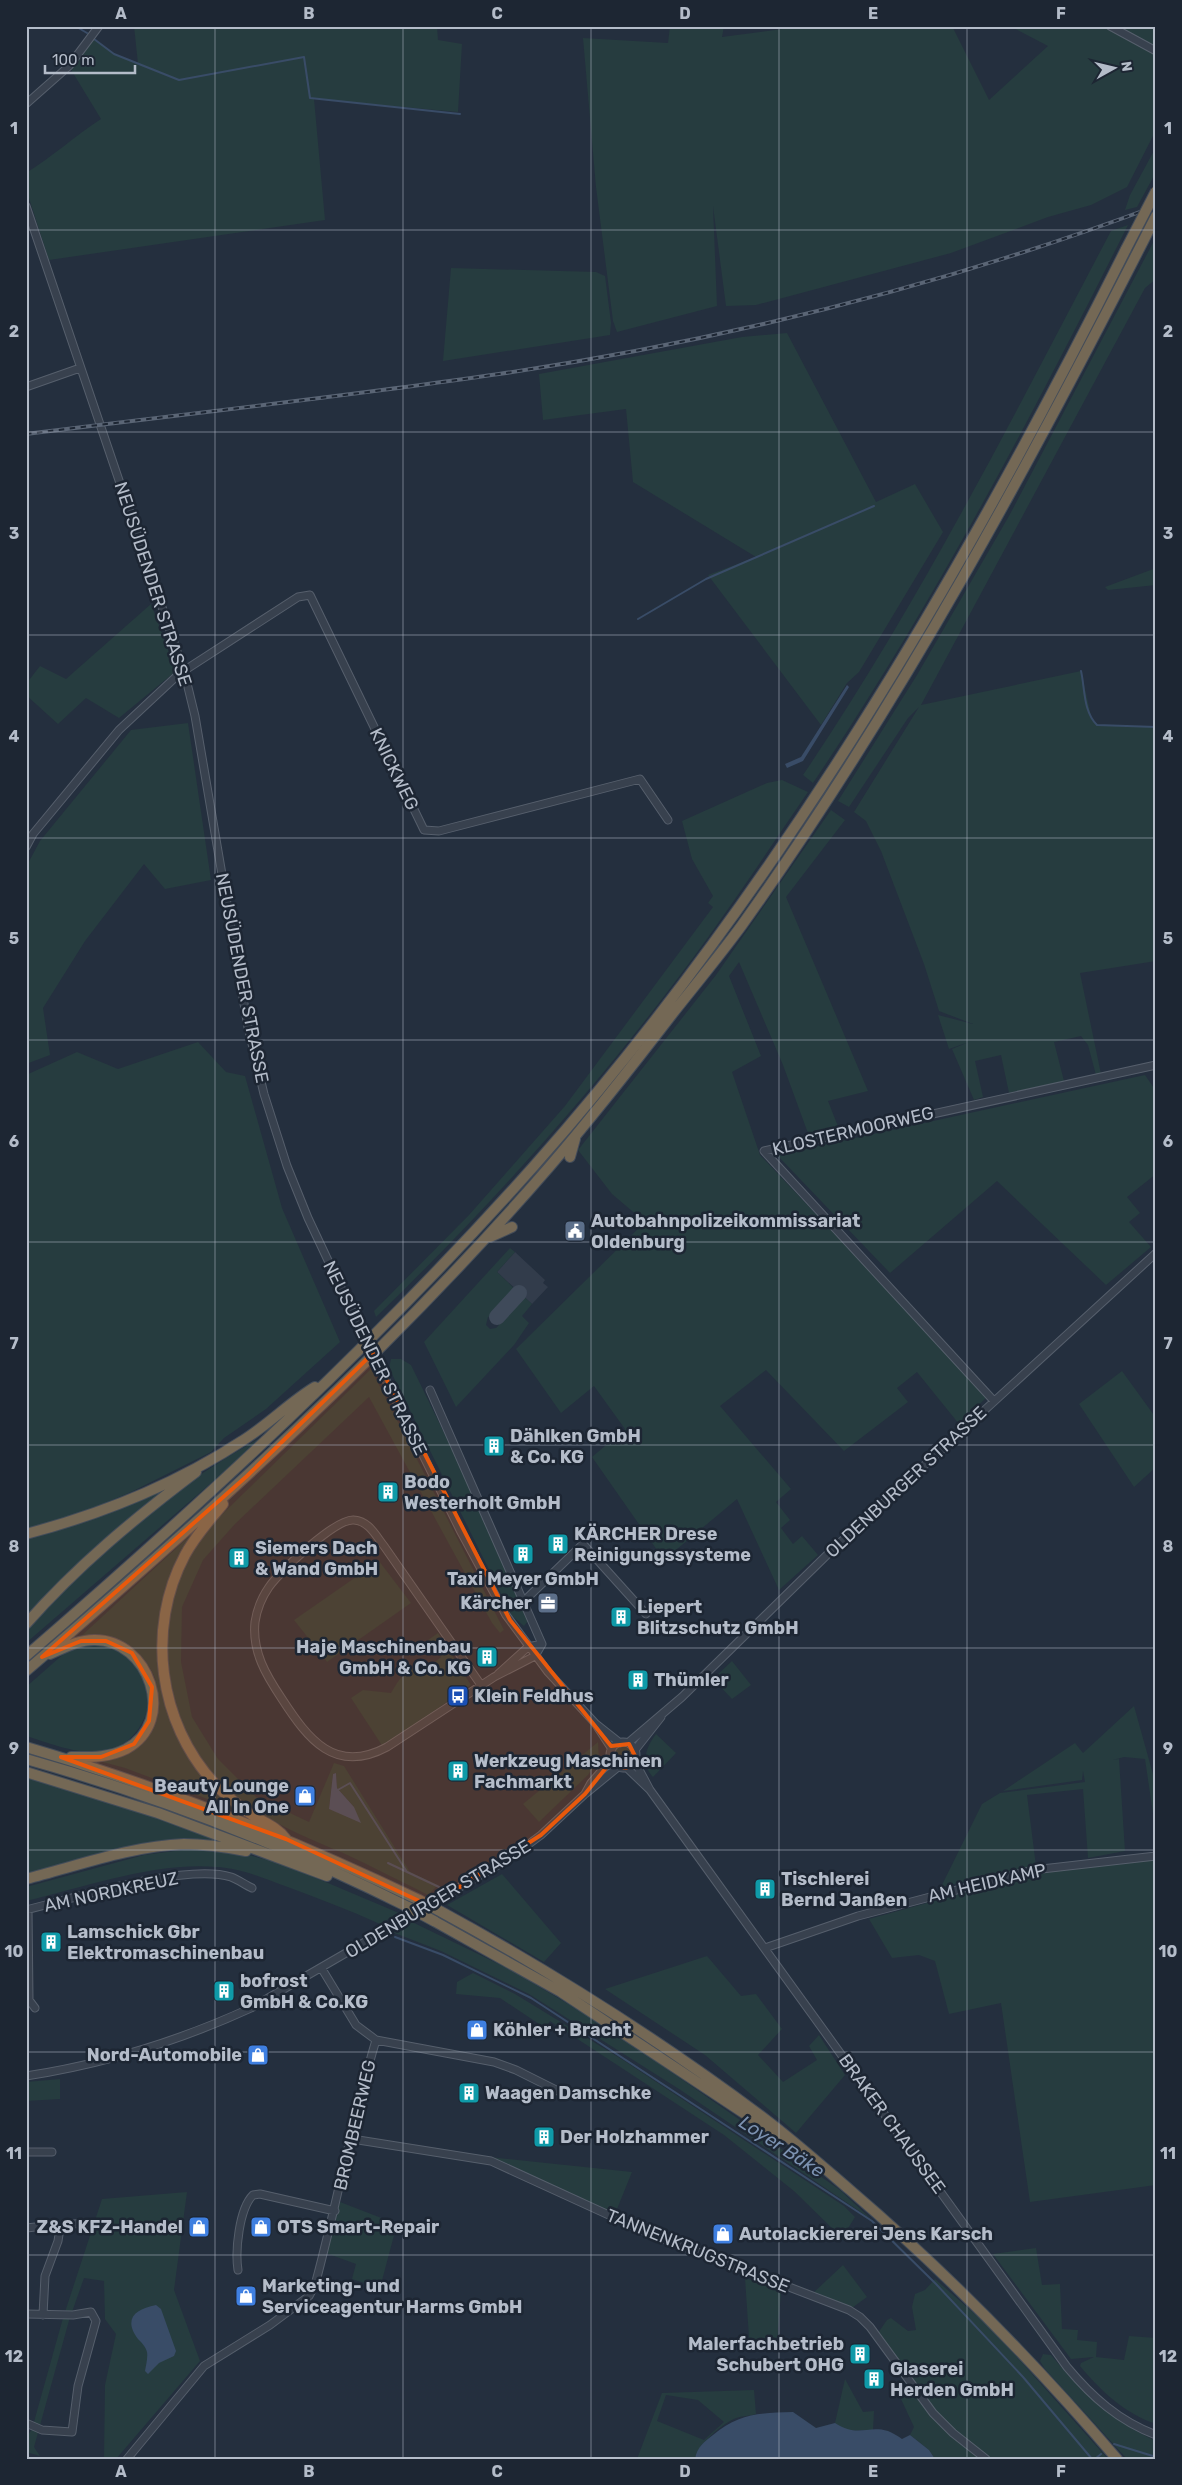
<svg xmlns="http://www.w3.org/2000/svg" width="1182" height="2485" viewBox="0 0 1182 2485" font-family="Rubik,sans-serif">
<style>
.airport{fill:#323c4b}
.green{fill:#263c3f;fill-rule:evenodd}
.water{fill:#394c67}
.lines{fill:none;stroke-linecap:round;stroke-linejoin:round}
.stream{stroke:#394c67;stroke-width:2}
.taxiway{stroke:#3f4a5a;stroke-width:16}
.minor-casing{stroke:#565f6c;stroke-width:9}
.highway-casing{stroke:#434c59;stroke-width:12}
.minor{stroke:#38414e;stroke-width:7}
.highway{stroke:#746855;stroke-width:10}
.rail-casing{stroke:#5a6575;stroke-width:4}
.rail{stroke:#1d2633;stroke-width:2;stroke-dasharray:5.5;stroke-linecap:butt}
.minor-bridge-casing{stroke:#565f6c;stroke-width:9;stroke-linecap:butt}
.highway-bridge-casing{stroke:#434c59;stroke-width:12;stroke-linecap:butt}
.minor-bridge{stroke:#38414e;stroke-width:7}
.highway-bridge{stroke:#746855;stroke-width:10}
.marked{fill:#e8590c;fill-opacity:0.2;stroke:#e8590c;stroke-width:4;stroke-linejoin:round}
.grid{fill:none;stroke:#b4bcc9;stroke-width:1;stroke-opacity:0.55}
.labels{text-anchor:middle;stroke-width:5;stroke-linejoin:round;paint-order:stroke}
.street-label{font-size:18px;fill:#b4bcc9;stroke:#1d2633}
.poi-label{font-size:18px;font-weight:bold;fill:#b4bcc9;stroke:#1d2633;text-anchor:start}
.water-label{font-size:19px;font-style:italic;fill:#7c92b1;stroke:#1d2633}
.neatline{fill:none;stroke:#b4bcc9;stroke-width:2}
.grid-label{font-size:16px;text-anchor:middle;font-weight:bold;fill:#b4bcc9}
</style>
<rect width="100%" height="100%" fill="#242f3e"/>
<!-- airport -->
<path class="airport" d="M515,1252l30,28 -2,3 5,4 -16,17 -35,-32z"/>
<!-- green -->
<path class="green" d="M134,26h303l1,14 24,4 -4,68 -144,-13 11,121 -276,40 -23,-71v-16c26,-16 49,-37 75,-54l-31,-51 24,-30 20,16 24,10z
M670,26h54l-2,11 83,-11h147l37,74 59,-54 -38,-20h146v104l-29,57 -36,18 -43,12 -97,36 -195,52 -30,1 -13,-100 4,100 -100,26 -4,-11 -17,-134 -13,-149 85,5z
M1156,147v25l-19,35 -12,3 5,-15z
M1128,225c-96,191 -195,380 -315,558l-10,-8c117,-173 211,-360 308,-544z
M1156,237v42l-11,9 -224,417 160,-34 11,49 7,5 57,2v234l-76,12 21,101 -5,1 -8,-30 -7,-9 -27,6 10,39 -55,12 -8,-38 -26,6 8,36 -9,3 -22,-51 17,-7 -20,7 -11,-34 35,9 -34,-13 -15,-47 -43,-113 -15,-30 -12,-9 65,-105 -11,11 -59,89 -11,-6 79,-126 92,-159z
M451,268l145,4 9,4 6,47 -1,12 -167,26z
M787,333l89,169 39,-18 28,48 -84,140 -12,11 -26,42 -113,-150 48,-18 -123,-75 -7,-73 -83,11 -4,-46 203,-37z
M1156,568v17l-48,5 -3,-3z
M151,604l25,67 -57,47 -33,-20 -28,26 -32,-29v-11l14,-18 26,13z
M188,723l23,157 -46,9 -21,-25 -59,77 -42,67 7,47 -24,9v-197l14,-26 91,-111z
M782,780l26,12c-33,48 -65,97 -99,144 -99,137 -212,264 -333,381l-2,-6 95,-96 96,-109 148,-199 -5,-4 5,-7 -21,-37 -10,-38 85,-38z
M831,810l14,10 -59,77 82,194 -40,10 11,28 -30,7 -26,-71 -44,-103 -10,14 32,80 -29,16 28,83 228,241 -29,28 -42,-52 -20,16 11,14 -64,49 -78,-81 -46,36 71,83 -15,13 14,18 -9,8 12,16 9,-8 16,19 -39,35 -42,-91 -73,61 -72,-103 33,-28 -31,-43 -33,27 -45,-64 129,-127 -33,-28 -34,-44 138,-175z
M198,1042l28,30 19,4 37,132 58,134 -74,67 -42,29 -13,14 -80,40 -58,25 -47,13v-455l51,-23 41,17z
M1145,1075l11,16v83l-29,23 13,16 -11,9 22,25 -45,38 -109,-104 -107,92 -113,-118z
M510,1248l5,4 -18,20 20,19 -22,25 -7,1 -2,8 4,4 6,-1 3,-3v-6l23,-24 10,9 -10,12 7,7 -15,22 -58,62 -32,-65z
M391,1359h10l10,6 57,117 60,139 -4,5 -12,-10 -123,-248z
M371,1369l133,261 -4,3 -8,-10 -123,-226 -134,127 -32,36 -21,47 -1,55 11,55 26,42 38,38 53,25 25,-59 10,3 66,106 28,13 -10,10c-28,-14 -57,-29 -85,-42 -33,-14 -66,-27 -95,-48 -71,-49 -95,-139 -71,-220 6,-19 18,-37 28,-54zM336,1773l1,15 17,19 -18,4 -7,-2 4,-35z
M1122,1371l34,47v49l-22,20 -55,-83z
M258,1439l-18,19 -214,185v-12c26,-27 50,-56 77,-80 47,-43 100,-81 155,-112z
M169,1486l-66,54 -77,77v-78l66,-20z
M197,1529l-19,34 -18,113 11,44 24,47 18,20 29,25 -117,-44 -26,-7 39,-17c5,-14 17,-37 19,-52 2,-22 -24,-48 -45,-53 -10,-3 -24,0 -34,0z
M379,1561l32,42 -84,59 -33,-42z
M438,1633l33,52 -88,62 -32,-49 12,-8 28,3c9,-15 18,-30 38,-26l12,-10 -13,-17z
M93,1644c14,2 28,4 39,13 33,27 15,80 -20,93 -23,9 -63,-7 -86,-14v-49l42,-37z
M732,1661l19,24 -19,14 -19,-20z
M1134,1706l22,79v49l-11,-75 -21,-2 -11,3 6,-1 6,92 -37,7 -5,-69 -56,6 9,71 -95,21 41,-83 18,-11 85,-11 -2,-11 -1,9 -79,11 72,-48 8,10z
M656,1734l20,19 -23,24c-13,-14 -7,-30 3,-43z
M598,1742l1,18 -11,15 -49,47 -16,-18z
M614 1755a9 9 0 1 1 18 0a9 9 0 1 1-18 0Z
M26,1775l72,22 120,43c-66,-2 -128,18 -192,35z
M198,1848l43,5 42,11 116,49 -19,11c-31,-14 -63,-26 -95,-38 -22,-8 -45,-18 -69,-19 -61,-5 -130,20 -190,34v-14l118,-32z
M1156,1860v325l-126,17 -29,-199 -52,11 -14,-53 -16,-6 -27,3 -23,-39 164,-45z
M502,1874l59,69 -17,19 -97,-57z
M410,1921l97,47 97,57 236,165 31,29 -192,-130 -150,-95 -88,-43 -49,-19z
M707,1956l34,40 15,-2 26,35 -24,26 25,27 34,-22 -8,-14 10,-11 26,40 -49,58 -91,-78 -100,-66z
M473,1973l42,21 108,66 221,146 11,11 -13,21 -48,-47 -70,-56 -174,-114 -5,7 -45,-30 -44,-4 1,-12z
M60,2079v20l-34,2v-19z
M480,2156l152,16 -17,42 -109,-51z
M187,2192l-13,98 26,71 -84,98h-12l1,-74 11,-51 -11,-15 -1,-38 -20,-3 -12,34h-7l37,-113z
M340,2202l57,22 -17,64 -28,-9 4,-15 -30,-11z
M1036,2248l6,37 18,-1 2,45 16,1 -1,10 20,2 -1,15 28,3 5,-24 27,2v86c-32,-11 -55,-33 -76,-58l1,-3 13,-6 -23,2 -78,-105z
M843,2265l24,32 -18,13 -38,-15z
M745,2278l32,10 4,5 -4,50 -4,7 -23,2z
M935,2279l56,49 117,131h-173l-6,-9 -19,-15 4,-8 -13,-28 15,-12 -38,-54 9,-13 4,-2 17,13 8,-1 -4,-23 3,-13 10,-4z
M70,2317l-36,130 6,9 -14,-4v-14l6,-9 31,-111z
M1043,2354l8,1c32,38 59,65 105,86v18h-29l-82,-90 -5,-8z
M845,2379l18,33 11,-1 -1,19 -26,1 -12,-8z
M754,2390l2,24c-6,2 -14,2 -20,4 -14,6 -38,26 -41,41h-58l25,-66zM666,2395l32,5 26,22 -20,18 -47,-19z"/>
<!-- water -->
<path class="water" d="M847,685l2,2 -46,74 -16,7 -2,-4 16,-7z
M336,1773l1,15 17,19 7,16 -32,-14 4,-35z
M156,2305l5,4 15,42 -2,5 -15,7 -11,11 -3,-3c1,-6 3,-14 2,-19 -1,-5 -6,-10 -9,-13 -15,-20 -3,-30 18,-34z
M793,2412l23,16 19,-5c23,15 32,2 53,8 5,2 10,5 14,8l8,-4 19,15 6,9h-240c2,-12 9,-17 18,-24 26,-22 48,-22 80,-23z"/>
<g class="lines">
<!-- stream -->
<path class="stream" d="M75,26l12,7
M94,39l20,15 65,26 125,-23 6,41 150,16
M638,619l68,-40 168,-73
M1081,671c4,17 2,40 16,54l59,2
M336,1791l14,-8 57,89
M388,1863l51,24
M395,1937l48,18 88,43 341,223 64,63 87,93 69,82
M1114,2444l42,13
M1095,2459l6,-5"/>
<!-- taxiway -->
<path class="taxiway" d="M497,1317l22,-24"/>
<!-- minor casing -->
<g class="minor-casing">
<path id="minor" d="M1110,26l46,25
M26,104l43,-38 30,-40
M26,206l159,469 10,41 53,311 16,67 23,72 21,52 50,106
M26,387l54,-19
M26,847l7,-13 86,-104 60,-56 119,-77 12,-2 114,235 15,1 201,-52 28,41
M382,1372l78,158 46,85 42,57 47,51 17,26
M430,1390l112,254 -7,12 -41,21 -107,70c-52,28 -79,-8 -105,-48 -16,-24 -30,-47 -27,-77 2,-13 7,-25 14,-35 11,-16 67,-69 85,-67 15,1 22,16 30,26l97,139
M994,1401l-230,-250 392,-86
M523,1602l60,-58 63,70
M498,1674l30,-27 14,-3
M596,1724l24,19
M610 1755a13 13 0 1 1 26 0a13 13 0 1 1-26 0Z
M628,1743l54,-46 150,-147 324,-297
M635,1750l26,-33
M635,1762l15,28 417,577c25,30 52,54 89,68
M627,1768l23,22
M585,1794l6,-11 20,-23
M26,1910c49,-12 160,-47 205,-33 8,3 14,8 21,11
M28,1910l1,90 6,8
M765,1948l93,-32 175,-46 123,-14
M376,2040l118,22 22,8 50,25
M26,2076c79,-12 153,-35 225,-68l259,-150 31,-23 44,-41 33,-27
M352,2139l139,22 157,72 201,77 11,7 10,10 63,86 20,20 33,26
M26,2152h26
M26,2228l19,-2 15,2 11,-4 23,-1
M238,2270c-3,-19 1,-61 15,-75l7,-1 75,17
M26,2314l47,1 18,-3 5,9 -18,65 -6,46 -30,-2 -16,-7
M43,2315l2,-39 13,-35 2,-13
M127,2459l77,-93 66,-41 39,-29 6,-11c22,-81 37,-165 61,-245l-20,-15 -34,-56"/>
</g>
<!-- highway casing -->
<g class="highway-casing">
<path id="highway" d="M570,1157l5,-18
M490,1237l22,-10
M223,1504c-13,16 -28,32 -38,51 -39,73 -27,168 30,229 11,12 24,22 37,31 13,8 25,12 34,24
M26,1534c76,-20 150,-50 216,-93 26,-16 48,-39 73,-54
M26,1624c51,-58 109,-106 170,-152
M50,1654c14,-6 28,-14 44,-14 55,-1 84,81 32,109 -18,9 -36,8 -55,8
M26,1656c178,-154 351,-314 508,-490 243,-274 429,-591 592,-917
M26,1671c184,-158 366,-322 524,-505 43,-50 83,-101 123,-153 23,-29 47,-58 69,-88 160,-224 290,-465 414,-709
M26,1747c136,40 266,92 393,153
M26,1759c132,37 260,87 382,148
M26,1772l132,41 169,63
M26,1879c51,-13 105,-33 158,-35 21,0 41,3 62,7
M438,1910c114,62 223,131 327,209 29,22 57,47 85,71 96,82 184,172 267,269
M434,1921l127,71 219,145"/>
</g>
<!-- minor -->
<use href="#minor" class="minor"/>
<!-- highway -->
<use href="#highway" class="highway"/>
<!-- rail casing -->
<g class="rail-casing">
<path id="rail" d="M26,434c158,-20 316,-37 473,-60 223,-33 446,-89 657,-168"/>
</g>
<!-- rail -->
<use href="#rail" class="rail"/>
<!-- minor-bridge casing -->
<g class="minor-bridge-casing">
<path id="minor-bridge" d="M358,1324l24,48"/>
</g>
<!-- highway-bridge casing -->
<g class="highway-bridge-casing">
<path id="highway-bridge" d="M1126,249l30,-58
M419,1900l19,10
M408,1907l26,14"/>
</g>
<!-- minor-bridge -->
<use href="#minor-bridge" class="minor-bridge"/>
<!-- highway-bridge -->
<use href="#highway-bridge" class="highway-bridge"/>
</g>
<!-- marked area -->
<path class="marked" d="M373,1353l137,267 101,126 18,-2 7,14 -10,10 -16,-5 -25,31 -44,41 -111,71 -144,-67 -225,-82h40l33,-13 15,-23 3,-34 -20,-34 -26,-12h-25l-39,16 205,-181z"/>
<!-- grid -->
<path class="grid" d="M215,26v2433M403,26v2433M591,26v2433M779,26v2433M967,26v2433M26,230h1130M26,432h1130M26,635h1130M26,838h1130M26,1040h1130M26,1242h1130M26,1445h1130M26,1648h1130M26,1850h1130M26,2052h1130M26,2255h1130"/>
<!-- icons -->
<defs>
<g id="civic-square" transform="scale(1.125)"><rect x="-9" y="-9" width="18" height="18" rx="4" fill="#5c6f8a" stroke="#1d2633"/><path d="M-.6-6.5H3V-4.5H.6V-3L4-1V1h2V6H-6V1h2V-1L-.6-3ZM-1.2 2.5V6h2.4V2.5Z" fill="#fff"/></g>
<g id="building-square" transform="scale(1.125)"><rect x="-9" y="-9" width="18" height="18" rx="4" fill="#0f9aa8" stroke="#1d2633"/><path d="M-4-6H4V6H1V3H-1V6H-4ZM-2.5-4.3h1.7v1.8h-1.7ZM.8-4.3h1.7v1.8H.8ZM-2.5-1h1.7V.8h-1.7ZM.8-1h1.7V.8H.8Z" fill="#fff"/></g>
<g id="office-square" transform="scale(1.125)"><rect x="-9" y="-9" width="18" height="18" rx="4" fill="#5c6f8a" stroke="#1d2633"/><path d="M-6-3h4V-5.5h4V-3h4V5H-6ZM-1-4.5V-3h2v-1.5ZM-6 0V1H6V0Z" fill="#fff"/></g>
<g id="bus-square" transform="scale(1.125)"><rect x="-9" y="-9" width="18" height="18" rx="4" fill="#1a4fb4" stroke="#1d2633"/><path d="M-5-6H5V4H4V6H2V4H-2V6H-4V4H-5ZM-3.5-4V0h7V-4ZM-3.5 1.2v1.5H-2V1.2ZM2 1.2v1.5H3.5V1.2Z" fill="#fff"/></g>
<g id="shop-square" transform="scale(1.125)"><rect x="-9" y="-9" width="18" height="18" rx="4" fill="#3f7fe0" stroke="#1d2633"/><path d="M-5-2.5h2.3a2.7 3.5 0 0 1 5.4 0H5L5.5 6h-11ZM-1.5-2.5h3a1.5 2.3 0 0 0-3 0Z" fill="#fff"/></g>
</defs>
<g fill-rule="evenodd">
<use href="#civic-square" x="575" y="1231"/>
<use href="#building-square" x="494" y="1446"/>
<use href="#building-square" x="388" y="1492"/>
<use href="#building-square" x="558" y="1544"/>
<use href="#building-square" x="523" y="1554"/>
<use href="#building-square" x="239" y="1558"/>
<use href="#office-square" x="548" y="1603"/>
<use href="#building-square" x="621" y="1617"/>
<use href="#building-square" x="487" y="1657"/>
<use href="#building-square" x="638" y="1680"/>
<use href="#bus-square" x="458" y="1696"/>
<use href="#building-square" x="458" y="1771"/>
<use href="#shop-square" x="305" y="1796"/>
<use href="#building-square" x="765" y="1889"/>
<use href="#building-square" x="51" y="1942"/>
<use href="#building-square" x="224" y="1991"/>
<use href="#shop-square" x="477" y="2030"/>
<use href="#shop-square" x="258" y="2055"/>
<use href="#building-square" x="469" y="2093"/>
<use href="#building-square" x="544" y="2137"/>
<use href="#shop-square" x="199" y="2227"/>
<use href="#shop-square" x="261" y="2227"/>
<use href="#shop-square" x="723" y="2234"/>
<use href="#shop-square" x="246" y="2296"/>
<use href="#building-square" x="860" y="2354"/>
<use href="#building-square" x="874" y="2379"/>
</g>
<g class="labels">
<!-- street labels -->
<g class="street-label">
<text transform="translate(153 584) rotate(72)" y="6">NEUSÜDENDER STRASSE</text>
<text transform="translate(394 769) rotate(64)" y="6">KNICKWEG</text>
<text transform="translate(242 978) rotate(79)" y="6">NEUSÜDENDER STRASSE</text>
<text transform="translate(853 1131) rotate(-13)" y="6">KLOSTERMOORWEG</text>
<text transform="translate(375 1358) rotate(64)" y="6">NEUSÜDENDER STRASSE</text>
<text transform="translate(906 1482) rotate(-43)" y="6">OLDENBURGER STRASSE</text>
<text transform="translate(987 1883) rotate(-13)" y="6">AM HEIDKAMP</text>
<text transform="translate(111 1892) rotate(-12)" y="6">AM NORDKREUZ</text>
<text transform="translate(438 1899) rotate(-31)" y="6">OLDENBURGER STRASSE</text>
<text transform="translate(892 2124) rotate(54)" y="6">BRAKER CHAUSSEE</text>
<text transform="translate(355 2125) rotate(-77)" y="6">BROMBEERWEG</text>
<text transform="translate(698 2251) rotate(22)" y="6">TANNENKRUGSTRASSE</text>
</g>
<!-- poi labels -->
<g class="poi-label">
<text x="591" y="1227">Autobahnpolizeikommissariat<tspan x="591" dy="21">Oldenburg</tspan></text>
<text x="510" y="1442">Dählken GmbH<tspan x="510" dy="21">&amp; Co. KG</tspan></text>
<text x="404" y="1488">Bodo<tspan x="404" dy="21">Westerholt GmbH</tspan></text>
<text x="574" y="1540">KÄRCHER Drese<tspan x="574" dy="21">Reinigungssysteme</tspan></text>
<text x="255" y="1554">Siemers Dach<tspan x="255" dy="21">&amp; Wand GmbH</tspan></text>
<text x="523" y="1585" text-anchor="middle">Taxi Meyer GmbH</text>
<text x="532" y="1609" text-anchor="end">Kärcher</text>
<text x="637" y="1613">Liepert<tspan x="637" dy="21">Blitzschutz GmbH</tspan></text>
<text x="471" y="1653" text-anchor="end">Haje Maschinenbau<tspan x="471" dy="21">GmbH &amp; Co. KG</tspan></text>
<text x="654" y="1686">Thümler</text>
<text x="474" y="1702">Klein Feldhus</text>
<text x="474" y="1767">Werkzeug Maschinen<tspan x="474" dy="21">Fachmarkt</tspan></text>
<text x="289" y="1792" text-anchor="end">Beauty Lounge<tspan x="289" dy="21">All In One</tspan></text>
<text x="781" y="1885">Tischlerei<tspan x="781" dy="21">Bernd Janßen</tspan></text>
<text x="67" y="1938">Lamschick Gbr<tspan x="67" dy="21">Elektromaschinenbau</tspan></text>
<text x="240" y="1987">bofrost<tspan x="240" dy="21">GmbH &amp; Co.KG</tspan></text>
<text x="493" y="2036">Köhler + Bracht</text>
<text x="242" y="2061" text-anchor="end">Nord-Automobile</text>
<text x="485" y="2099">Waagen Damschke</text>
<text x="560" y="2143">Der Holzhammer</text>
<text x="183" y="2233" text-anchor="end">Z&amp;S KFZ-Handel</text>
<text x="277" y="2233">OTS Smart-Repair</text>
<text x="739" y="2240">Autolackiererei Jens Karsch</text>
<text x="262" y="2292">Marketing- und<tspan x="262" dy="21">Serviceagentur Harms GmbH</tspan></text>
<text x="844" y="2350" text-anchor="end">Malerfachbetrieb<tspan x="844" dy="21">Schubert OHG</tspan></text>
<text x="890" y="2375">Glaserei<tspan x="890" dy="21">Herden GmbH</tspan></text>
</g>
<!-- water labels -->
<g class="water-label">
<text transform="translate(782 2146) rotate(33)" y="7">Loyer Bäke</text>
</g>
</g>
<!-- border -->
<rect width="1182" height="2485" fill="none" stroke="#1d2633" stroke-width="55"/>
<!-- north arrow -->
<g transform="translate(1114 68) rotate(82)" stroke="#1d2633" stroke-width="4" paint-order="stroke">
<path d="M0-4L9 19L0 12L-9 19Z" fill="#b4bcc9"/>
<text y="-8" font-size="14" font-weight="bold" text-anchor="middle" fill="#b4bcc9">N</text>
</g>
<!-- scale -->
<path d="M45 65v8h90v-8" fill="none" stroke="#b4bcc9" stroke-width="2.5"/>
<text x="52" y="65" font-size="15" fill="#b4bcc9" stroke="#1d2633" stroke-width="4" paint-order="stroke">100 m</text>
<rect x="28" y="28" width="1126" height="2430" class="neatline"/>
<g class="grid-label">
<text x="121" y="19">A</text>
<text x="309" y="19">B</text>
<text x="497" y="19">C</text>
<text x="685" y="19">D</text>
<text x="873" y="19">E</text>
<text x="1061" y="19">F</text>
<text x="14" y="134">1</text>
<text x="1168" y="134">1</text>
<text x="14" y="337">2</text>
<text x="1168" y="337">2</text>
<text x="14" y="539">3</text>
<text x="1168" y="539">3</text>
<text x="14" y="742">4</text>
<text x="1168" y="742">4</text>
<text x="14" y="944">5</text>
<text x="1168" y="944">5</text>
<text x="14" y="1147">6</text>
<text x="1168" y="1147">6</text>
<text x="14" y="1349">7</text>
<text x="1168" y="1349">7</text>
<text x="14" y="1552">8</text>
<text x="1168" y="1552">8</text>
<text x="14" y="1754">9</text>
<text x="1168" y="1754">9</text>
<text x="14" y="1957">10</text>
<text x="1168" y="1957">10</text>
<text x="14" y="2159">11</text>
<text x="1168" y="2159">11</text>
<text x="14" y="2362">12</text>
<text x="1168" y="2362">12</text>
<text x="121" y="2477">A</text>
<text x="309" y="2477">B</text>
<text x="497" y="2477">C</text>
<text x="685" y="2477">D</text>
<text x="873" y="2477">E</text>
<text x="1061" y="2477">F</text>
</g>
</svg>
